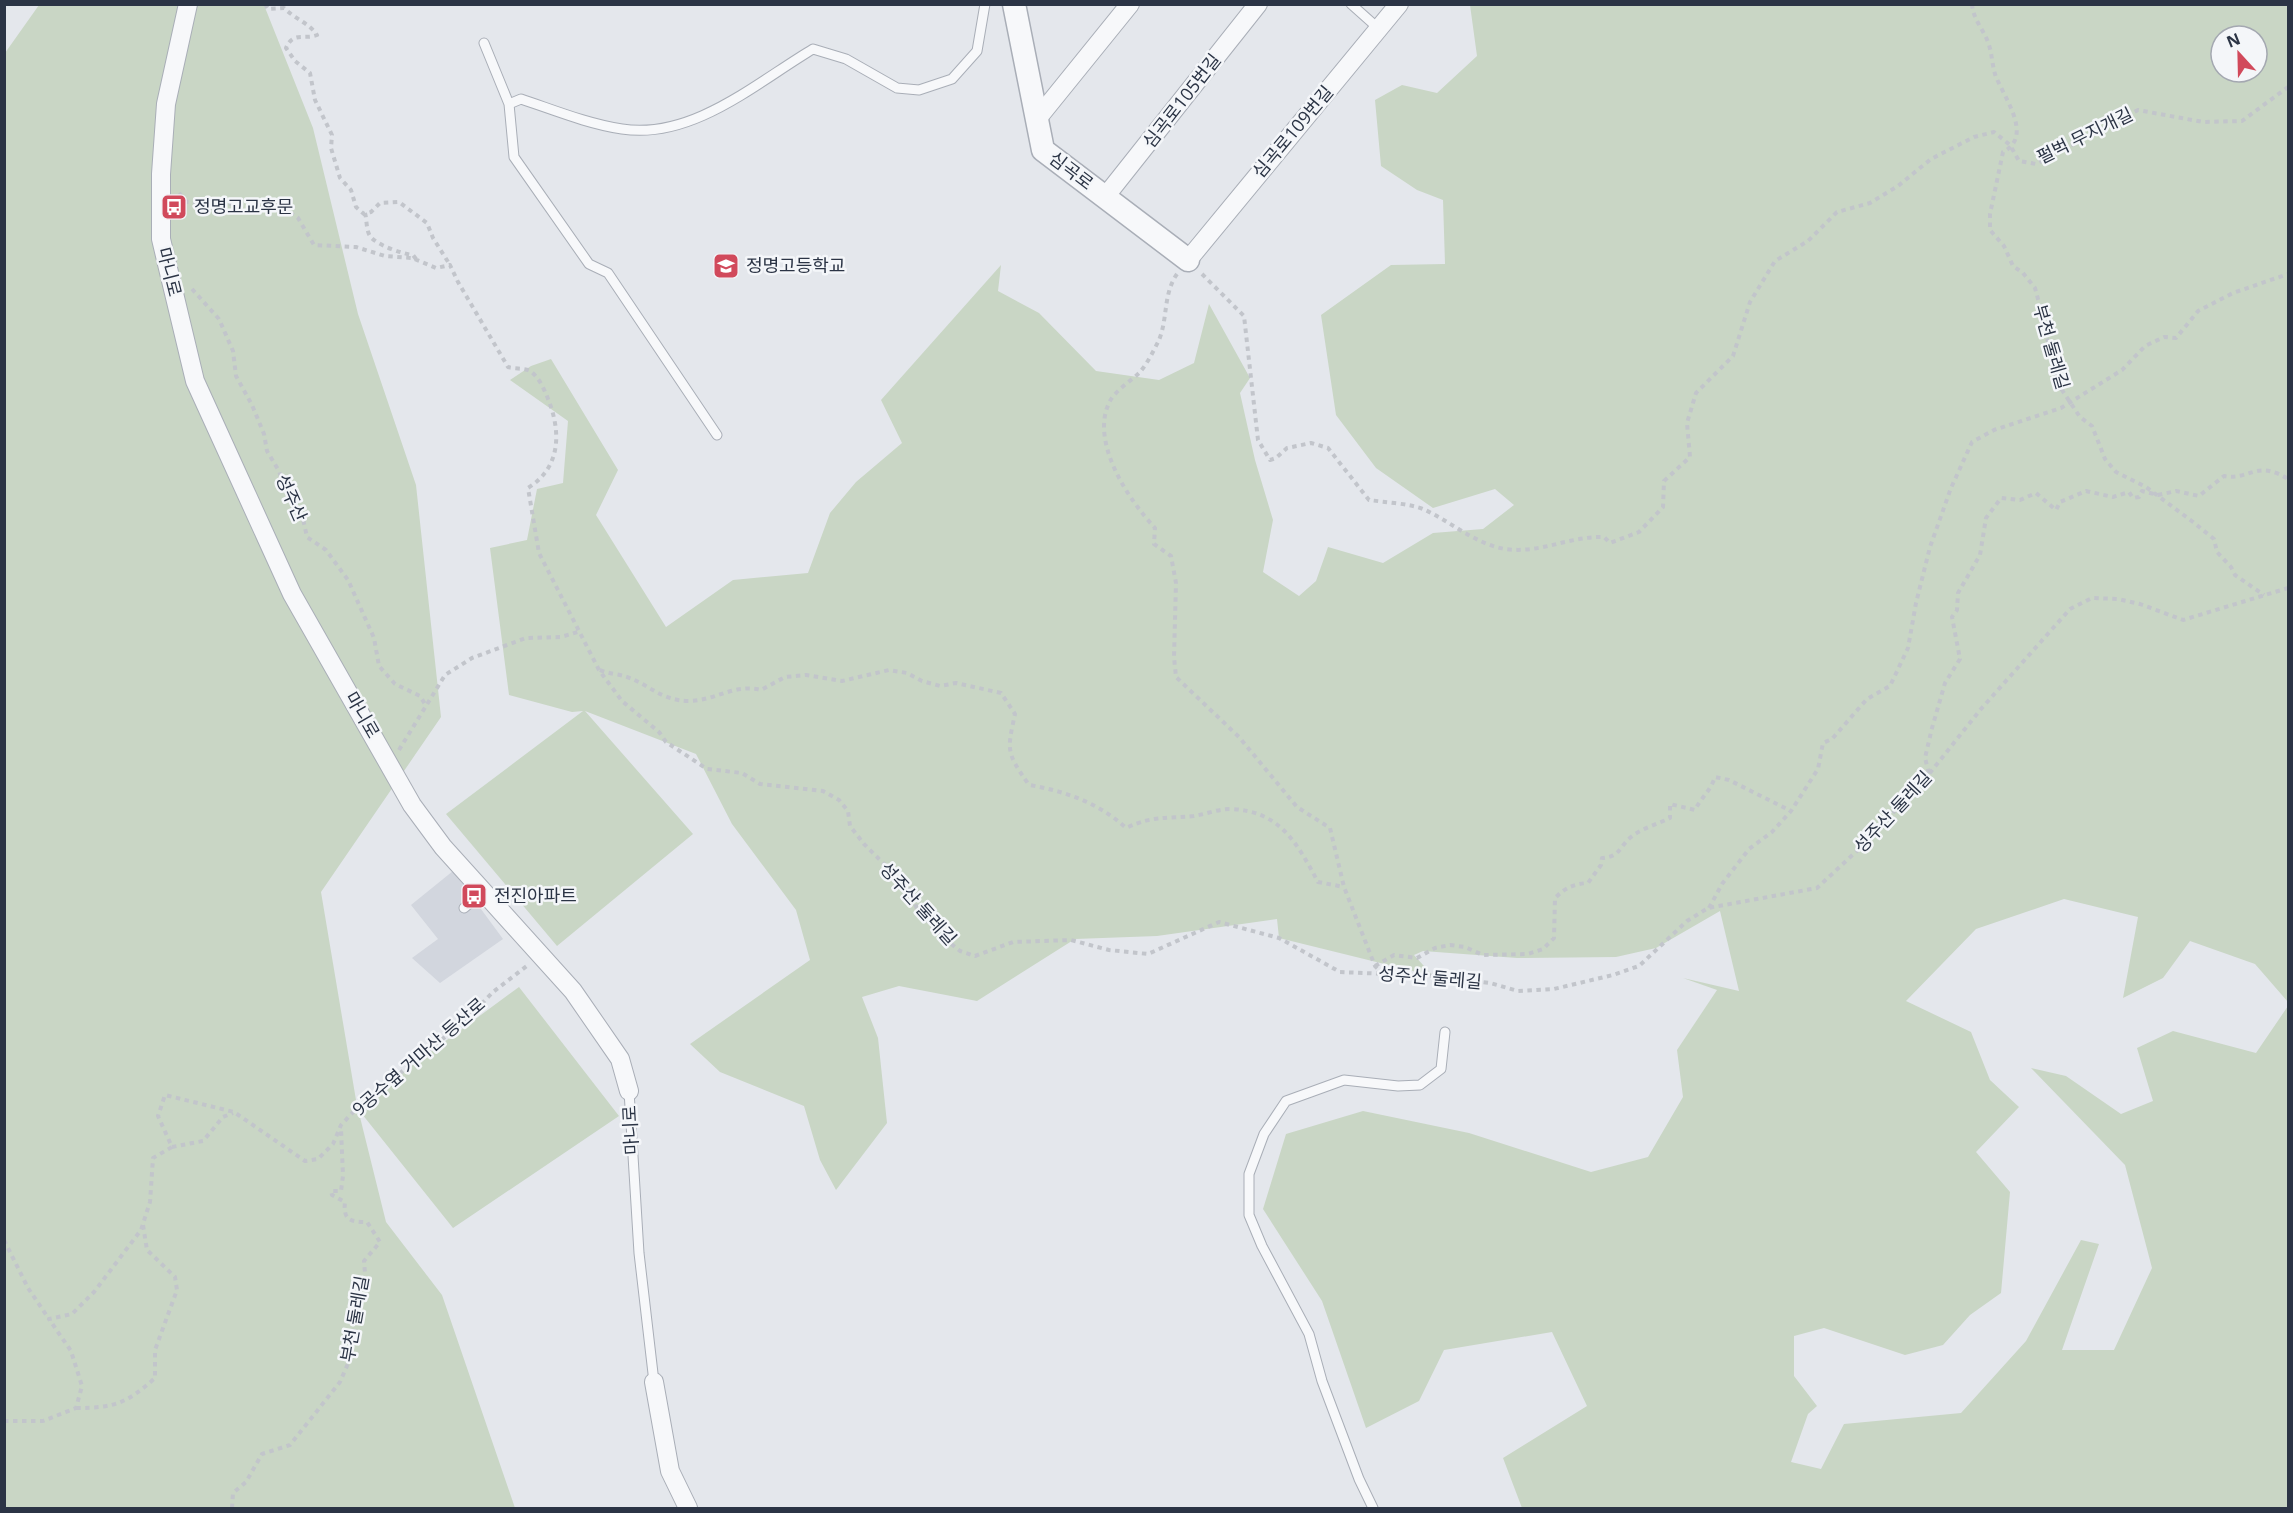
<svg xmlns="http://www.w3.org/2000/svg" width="2293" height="1513" viewBox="0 0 2293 1513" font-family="'Open Sans','Noto Sans KR',sans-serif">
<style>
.built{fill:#d2d6de}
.green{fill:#c9d6c5;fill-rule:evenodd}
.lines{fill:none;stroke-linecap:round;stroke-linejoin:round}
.service-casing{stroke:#a9aeb7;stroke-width:11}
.minor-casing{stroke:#a9aeb7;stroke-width:20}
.tertiary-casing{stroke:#a9aeb7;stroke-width:25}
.path{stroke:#c2c5cb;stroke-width:4;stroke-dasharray:4.5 4.5;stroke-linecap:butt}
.service{stroke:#f7f8fa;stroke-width:9}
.minor{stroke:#f7f8fa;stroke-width:18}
.tertiary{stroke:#f7f8fa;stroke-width:22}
.labels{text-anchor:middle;stroke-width:5;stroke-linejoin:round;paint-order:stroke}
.street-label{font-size:18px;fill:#2b3445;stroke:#f4f6f9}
.poi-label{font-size:18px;fill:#2b3445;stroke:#f4f6f9;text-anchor:start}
</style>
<rect width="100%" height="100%" fill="#e4e7ec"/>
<!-- built -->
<path class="built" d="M453,871l50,68 -63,44 -28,-25 26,-19 -27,-34z"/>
<!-- green -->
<path class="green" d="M39,5h225l49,123 45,186 58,171 25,232 -120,175 36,214 162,-119 100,129 -166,112 -95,-119 28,113 56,73 73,213h-510v-1455z
M1470,5h818v997l-33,-38 -65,-23 -27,37 -40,20 15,-81 -74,-18 -88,30 -70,72 65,31 19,48 29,27 -43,45 34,40 -9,101 -31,22 -27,30 -38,10 -81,-27 -30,8v40l23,30 -9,8 -17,48 30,7 23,-45 117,-11 65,-72 55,-101 18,4 -37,106h52l38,-82 -27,-103 -94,-97 35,8 55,38 32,-13 -16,-53 36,-17 83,22 32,-47v502h-766l-19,-50 84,-52 -35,-74 -108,18 -25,51 -53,27 -44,-127 -59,-92 23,-75 77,-23 106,22 122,39 57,-15 35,-60 -6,-47 40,-60 -34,-12 56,13 -19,-80 -64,37 -40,9 -99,1 -94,-7 -9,4 19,21 -154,-38 -2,-19 -120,17 -82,3 -98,62 -78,-15 -37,11 16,41 9,85 -51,67 -16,-30 -16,-54 -84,-34 -30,-28 120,-84 -14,-50 -64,-86 -36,-70 -111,-43 108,123 -136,112 -111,-132 137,-103 -11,1 -63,-17 -19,-147 37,-8 10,-51 26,-6 5,-62 -58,-41 21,-14 20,-7 67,111 -22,45 70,112 67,-47 75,-7 22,-60 26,-31 46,-39 -21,-43 120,-135 -3,26 41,22 57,58 63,9 35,-17 15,-59 41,74 -10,15 15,67 18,60 -10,52 36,24 17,-15 12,-34 55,16 50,-30 50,-4 31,-24 -19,-16 -62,19 -57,-40 -40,-53 -15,-100 70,-50 54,-1 -2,-64 -26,-10 -36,-24 -6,-66 27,-15 35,8 40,-37zM2221,36h36v36h-36z"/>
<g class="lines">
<!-- service casing -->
<g class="service-casing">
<path id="service" d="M1351,4l28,25
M484,43l25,61 12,-5c33,11 67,25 101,30 70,11 134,-46 191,-80l33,10 51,29 22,2 33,-11 25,-28 8,-47
M509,104l5,53 75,107 19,9 109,162
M464,908l20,-17
M629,1091l10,162 15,129
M1373,1508l-14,-29 -37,-98 -13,-47 -47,-88 -13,-31v-41l15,-40 22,-33 58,-21 54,6 22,-1 21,-16 4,-37"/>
</g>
<!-- minor casing -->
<g class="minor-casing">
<path id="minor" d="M188,4l-22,100 -5,70v65l34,142 97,213 120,211 31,42 130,144 47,68 9,32
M1037,119l93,-115
M1105,197l153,-193
M1188,260l211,-256
M654,1382l16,89 18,37"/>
</g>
<!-- tertiary casing -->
<g class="tertiary-casing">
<path id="tertiary" d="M1014,4l29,146 145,110"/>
</g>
<!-- path -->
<path class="path" d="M265,4l3,5 16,-1c11,11 25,15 33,27 -12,5 -24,-4 -31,13l9,13 15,12 5,27 17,35 -1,13 9,30 11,12 5,17 8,7 7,-2 9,-9 19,-1 28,21 6,15 17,27
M1972,4c1,15 11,25 16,38 4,11 4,22 7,32 7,21 40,62 8,78l-13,62v16l14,16 9,20 10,7 12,15 10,37 -1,9 11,19v19l7,18 18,27 12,9 13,33 11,13 30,15 47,35 21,17 3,13 14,15 4,8 29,20
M179,193l8,9 94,4 17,12 16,27 42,2 29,9 27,2 24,10 14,-3 8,17 50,85c6,2 17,1 22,4 8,5 13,16 16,23 15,34 17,72 -18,94l11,65 60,117 23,31 37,31 7,10 41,27 35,4 18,11 63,7 16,9 9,11 2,15 14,18 46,46 7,19 22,25 21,17 15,5 38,-14 58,-2 38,10 39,4 71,-32 60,16 61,34 93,4 57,7 28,8 36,-2 59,-14 26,-9 48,-45 21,-13 109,-20 42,-39 70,-75 52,-65 89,-100 22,-11 26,1 22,5 43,16 105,-32
M365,213c2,7 1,17 5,23 6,9 33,18 43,19l3,4
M1177,274c-14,20 -9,44 -18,66 -5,10 -12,24 -19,32 -9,9 -24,18 -30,29 -21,40 18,98 45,127l-1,16 17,12 5,27 -2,74 2,20 63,60 58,70 33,21 14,59 31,79 8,8
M1202,274l42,42 14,124 12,20 6,-2 11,-10 24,-5 17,5 41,52c14,2 43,4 54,9 27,12 52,35 82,40 35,5 64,-13 99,-12l6,6 29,-11 24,-25 1,-26 26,-24 -3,-34 9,-30 37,-37 17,-54 25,-41 33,-20 29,-29 33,-9 28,-17 33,-27 43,-22 20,-5 16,13 9,16 17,3 102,-54 65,12 39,-1 46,-34
M192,289l27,30 14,32 3,25 16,29 12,29 3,17 12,20 7,21 17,27 4,18 19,13 22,30 26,58 5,28 16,18 25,12 5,8
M600,670c9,4 19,4 27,7 23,8 33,23 61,24 27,0 47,-18 73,-11l24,-13 21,-2 36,6 47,-11 18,3 15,8 18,5 16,-3 45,10 14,21c-8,37 -9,38 14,71 36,6 70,18 97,43 29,-13 38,-9 68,-12 12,-2 24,-7 37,-7 49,2 66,34 87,73l26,5
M399,750l46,-75 27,-17 54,-20 35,-1 20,-6
M1929,773l-4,-15 7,-30 13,-45 15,-24 -8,-42 5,-7 1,-17 22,-38 6,-37 15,-20 19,2 16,-7 20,17 4,-8 26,-11 27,6 16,-5 4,6 6,-1 3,-6 16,4 18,-4 23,5 25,-20c25,5 32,-17 64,3
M1709,908l13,-24 27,-35 23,-17 19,-21 27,-42 5,-26 9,-4 35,-40 23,-13 18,-38 8,-45 14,-56 21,-59 21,-46 22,-12 67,-22 61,-38 23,-24 19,-9 12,1 22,-27 35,-18 55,-19
M1375,966l19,-11 23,3 18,-10 15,-3 15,2 18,8 45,-1 15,-5 11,-11 1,-40c10,-10 18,-14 33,-15l13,-18 1,-7c18,-1 17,-11 29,-21 11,-9 27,-13 39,-19v-14l25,6c7,-14 15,-18 20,-33l14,3 62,31
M172,1147l31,-6 20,-24 10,-4
M4,1240l24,48 21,31
M76,1408c39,0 51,-5 79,-30v-28l22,-60 -2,-13 -28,-27 -4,-25
M4,1421h39l33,-13 6,-22 -11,-35 -22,-32 23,-5 22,-22 47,-62 9,-28 3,-44 19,-11 -14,-31 7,-21 69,17 71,49 13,-2 15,-15 8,-19 17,-18 108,-87 27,-28 35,-27
M232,1508l1,-15 13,-11 16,-28 28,-9 50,-63 10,-23 15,-86 -1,-12 16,-19 -13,-20c-17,0 -24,-2 -22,-20l-13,-7 -1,-4h10l2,-15 -2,-47"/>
<!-- service -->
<use href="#service" class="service"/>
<!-- minor -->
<use href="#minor" class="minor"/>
<!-- tertiary -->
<use href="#tertiary" class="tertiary"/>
</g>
<!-- icons -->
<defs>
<g id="bus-square" transform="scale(1.35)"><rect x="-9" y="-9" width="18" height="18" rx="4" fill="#d1495b" stroke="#f4f6f9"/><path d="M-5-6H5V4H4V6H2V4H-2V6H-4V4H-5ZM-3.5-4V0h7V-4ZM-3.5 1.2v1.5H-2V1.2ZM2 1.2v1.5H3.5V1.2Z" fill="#fff"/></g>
<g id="school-square" transform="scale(1.35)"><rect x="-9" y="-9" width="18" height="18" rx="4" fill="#d1495b" stroke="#f4f6f9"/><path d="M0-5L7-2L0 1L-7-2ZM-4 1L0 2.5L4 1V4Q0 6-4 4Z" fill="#fff"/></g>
</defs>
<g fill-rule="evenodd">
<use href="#bus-square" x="174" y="207"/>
<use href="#school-square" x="726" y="266"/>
<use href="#bus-square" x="474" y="896"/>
</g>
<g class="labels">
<!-- street labels -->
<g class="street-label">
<text transform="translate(1182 101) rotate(-52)" y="6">심곡로105번길</text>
<text transform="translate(1293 132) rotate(-50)" y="6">심곡로109번길</text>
<text transform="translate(2085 136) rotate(-26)" y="6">펄벅 무지개길</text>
<text transform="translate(1071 171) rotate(37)" y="6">심곡로</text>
<text transform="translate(169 272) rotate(76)" y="6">마니로</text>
<text transform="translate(2051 347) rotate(74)" y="6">부천 둘레길</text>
<text transform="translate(291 498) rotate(66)" y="6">성주산</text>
<text transform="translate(362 715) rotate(60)" y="6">마니로</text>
<text transform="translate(1893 812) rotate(-47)" y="6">성주산 둘레길</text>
<text transform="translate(918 904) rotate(48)" y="6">성주산 둘레길</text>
<text transform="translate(1430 978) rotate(5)" y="6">성주산 둘레길</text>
<text transform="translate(419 1057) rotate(-41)" y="6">9공수옆 거마산 등산로</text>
<text transform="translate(631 1130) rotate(-93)" y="6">마니로</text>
<text transform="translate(355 1319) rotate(-80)" y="6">부천 둘레길</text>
</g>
<!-- poi labels -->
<g class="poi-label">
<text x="194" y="213">정명고교후문</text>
<text x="746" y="272">정명고등학교</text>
<text x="494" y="902">전진아파트</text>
</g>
</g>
<!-- border -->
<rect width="2293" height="1513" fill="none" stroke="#2b3445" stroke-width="12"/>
<!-- north arrow -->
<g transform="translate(2239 54) rotate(338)"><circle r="28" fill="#f4f6f9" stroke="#a4a8b1" stroke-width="1.5"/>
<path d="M0-4.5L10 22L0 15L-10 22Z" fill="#d1495b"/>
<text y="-9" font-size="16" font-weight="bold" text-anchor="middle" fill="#2b3445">N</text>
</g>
</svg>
